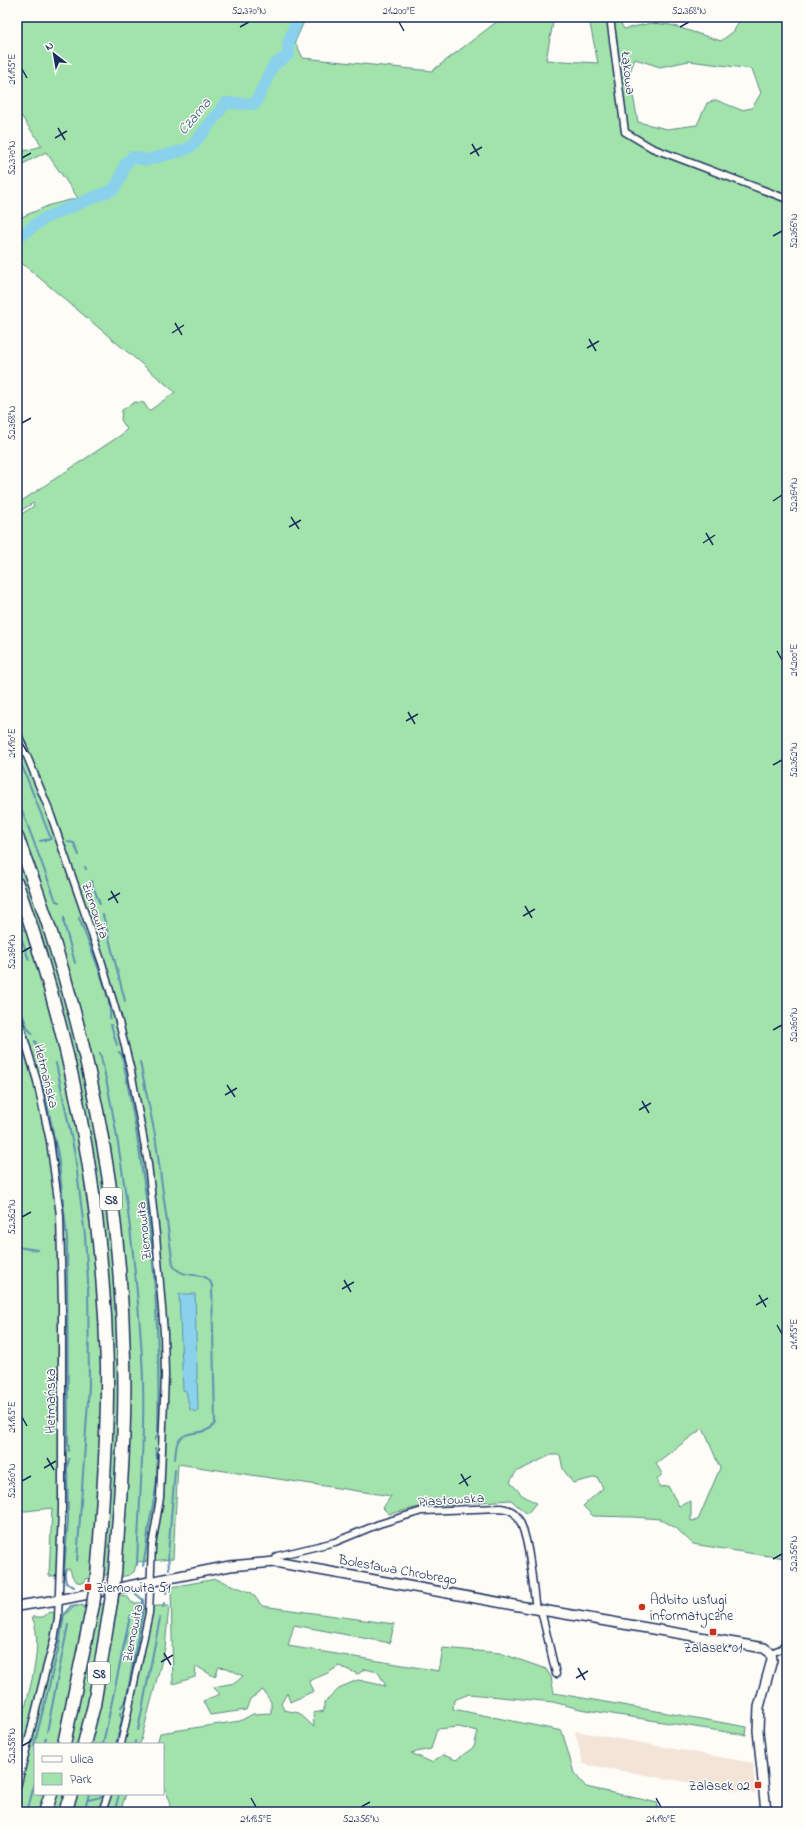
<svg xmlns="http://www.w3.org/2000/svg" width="804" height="1829" viewBox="0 0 804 1829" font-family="'Indie Flower',sans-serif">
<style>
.built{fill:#f3e4d7}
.green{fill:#a2e2ab;stroke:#5e8884;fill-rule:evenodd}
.water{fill:#8ad2ec;stroke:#5e91b3}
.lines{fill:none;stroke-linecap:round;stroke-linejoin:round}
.stream{stroke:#5e91b3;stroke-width:2}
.river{stroke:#8ad2ec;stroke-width:12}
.street-casing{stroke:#1b2f5e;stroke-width:9}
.secondary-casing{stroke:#1b2f5e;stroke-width:12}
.highway-casing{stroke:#1b2f5e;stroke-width:15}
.street{stroke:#fdfcf7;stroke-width:6}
.secondary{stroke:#fdfcf7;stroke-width:9}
.highway{stroke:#fdfcf7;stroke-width:12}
.highway-bridge-casing{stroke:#1b2f5e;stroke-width:15;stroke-linecap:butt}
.highway-bridge{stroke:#fdfcf7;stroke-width:12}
.ticks{fill:none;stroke:#1b2f5e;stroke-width:1.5}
.poi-dot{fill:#c8321e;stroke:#fdfcf7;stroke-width:1.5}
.labels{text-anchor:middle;stroke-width:3;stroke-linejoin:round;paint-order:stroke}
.shield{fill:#fdfcf7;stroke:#5f6c8c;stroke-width:1}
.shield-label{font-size:13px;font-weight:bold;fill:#1b2f5e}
.street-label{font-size:14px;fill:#1b2f5e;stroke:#fdfcf7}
.poi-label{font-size:14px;fill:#1b2f5e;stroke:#fdfcf7;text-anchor:start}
.water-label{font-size:15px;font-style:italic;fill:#375882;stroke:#fdfcf7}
.neatline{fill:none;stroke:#1b2f5e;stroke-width:1.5}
.ticks-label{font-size:10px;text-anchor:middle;fill:#1b2f5e}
</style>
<rect width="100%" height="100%" fill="#fdfcf7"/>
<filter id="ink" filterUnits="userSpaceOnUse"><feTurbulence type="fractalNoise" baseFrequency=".025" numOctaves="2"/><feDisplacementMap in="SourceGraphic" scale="8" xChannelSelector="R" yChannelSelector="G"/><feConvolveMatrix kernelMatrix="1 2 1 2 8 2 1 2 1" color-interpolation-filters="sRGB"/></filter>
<g filter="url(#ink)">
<!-- built -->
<path class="built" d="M575,1731l178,32 2,31 -172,-30z"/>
<!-- green -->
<path class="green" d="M17,17h289l-11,25 8,16 129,13 71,-54h51l-8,43 52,3 -8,-39 18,-7h9l7,12 27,-6 20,2 50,16 13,-10 7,-14h42l4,5v1536l-26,-3 -68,-11 -17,-16 -16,-9 -27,-2 -40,-1 -10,-10 20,-18 -6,-11 -24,6 -10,-14 -3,-14h-9l-35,17 -6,10 12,13 14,8 -9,11 -16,-14 -87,6 -35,8 -6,-6 8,-12 -213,-32 -5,95 -36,3 -3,10 -5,3 -8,2v-5l-36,7v4l-8,-1 -5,-6 -2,-7h-4l-1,7h-16l3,-68 -35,4v-995l17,-11 -1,-3 -16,10v-9l104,-69 6,-6 -6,-9 1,-10 13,-8 9,1 5,8 26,-19 -158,-133v-40l33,-14 28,-7 -32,-46 -29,15v-14l25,-7 -25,-36zM635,59l25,8 29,-6 63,8 9,24 -9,15 -11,2 -25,-10 -9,3 -10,22 -30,4 -29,-7 -9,-48zM703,1428l17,40 -22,52 -7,1v-20l-12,5 -11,-20 -7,1 -4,-7 5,-6 -6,-11z
M216,1579l36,14 10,13 132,18 -4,19 -96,-18 -6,21 151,25 4,-23 57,5 46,16 5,8 3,16 193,34 -1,8 -166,-26 -27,-7 -84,-8 -15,6 -1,9 109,22 12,42 12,14 72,16 -1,9h-490l4,-9 -8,-18v-41h-6l3,-11 80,-12 13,-7 18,-1v-11l-8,-12 -13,9 -4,11 -36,5 -7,-14 17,-7 -7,-7 22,-4 8,-7 -16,-8 -8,-1 -4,10 -19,-11 -1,11 -22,7 -2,-97zM339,1666l19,8 7,-5 13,3 8,14 -28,-6 -17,7 -17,16v8l-11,2 1,14 -15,-14 -15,-3 -3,-6 6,-11 3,9 24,-11 -5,-10 19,-8zM458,1727l20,4 -4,16 -18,13 -13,-5 -12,7 -20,-9 20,-4 6,-20z
M119,1595l8,1 5,7h10l2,3h25l-4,42 -25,96h-105v50h91l-6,18h-103c0,-21 -3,-47 0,-68 5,-36 30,-94 15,-127h11l7,-5 15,3 8,-8 10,-2v2l35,-6z"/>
<!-- water -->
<path class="water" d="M179,1294h16l3,118 -8,-2 -4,-19 -3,-1z"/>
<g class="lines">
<!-- stream -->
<path class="stream" d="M17,753l34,86 -11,2
M17,797l39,104 3,1
M68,842l6,1 5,12
M85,867l1,2
M91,881l9,23
M103,915l22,86
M64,917v6l11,40
M79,918c8,21 34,80 31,100
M17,934l4,3 8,23
M17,1000l11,29 5,5
M111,1025l6,20
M35,1041l8,27
M119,1052l3,3c7,36 14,71 19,107 14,90 19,182 17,272l-3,6
M100,1053c13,52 21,106 28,159 7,56 13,112 15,168 2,62 -4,123 -6,185
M140,1062l15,73 18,130c10,17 35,3 39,21l3,137c-8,14 -28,6 -36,17 -4,5 -3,13 -4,19
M56,1063l19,92 10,81 3,45 1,105 -12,175
M45,1075l-3,6 16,74 9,83 1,204 1,9
M17,1247l20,3
M69,1459l-2,7 1,54 -4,51 2,12 8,4
M143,1566c3,-14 4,-27 6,-41 4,-21 13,-57 6,-77
M169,1569l-1,-15 7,-84
M166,1593l1,-6
M163,1607l1,-4
M121,1707l5,-6 17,-92v-9l-8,-7
M138,1730l22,-112
M47,1732l21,-107
M44,1744l2,-6
M103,1744l27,-128
M116,1744l6,-24 -2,-7
M135,1744v-3
M34,1746l25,-100 5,-32 7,-8 6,-1
M88,1800l13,-3 1,-3
M115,1810l4,-16
M27,1812l8,-30
M84,1812l5,-18"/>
<!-- river -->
<path class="river" d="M17,238l28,-20 69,-29 7,-12 3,-11 8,-9 15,3 38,-10 8,-5 33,-42 29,1 18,-38 16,-12 -1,-11 10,-26"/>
<!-- street casing -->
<g class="street-casing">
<path id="street" d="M610,17l15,115 27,16 135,51
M17,732l31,75 54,156 16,55 13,53 9,49 8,44 8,71 8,98 1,43 -5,122 -8,48 -3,67 -28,131
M17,1014l20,67 13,60 10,74 2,88v206l-4,109 -4,22 -9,33 -28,114
M275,1562l2,-6 58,-14 44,-18 43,-13 78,-3c7,1 14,2 18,10 12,20 14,66 18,91
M541,1610l15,64
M771,1653l10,-4 6,-8
M102,1812l6,-18"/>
</g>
<!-- secondary casing -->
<g class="secondary-casing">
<path id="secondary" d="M17,1606l41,-6 172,-34 45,-4 261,47 228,39 7,5 1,7 -13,47 -1,23 8,82"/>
</g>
<!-- highway casing -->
<g class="highway-casing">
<path id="highway" d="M17,837c65,167 103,343 107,522 2,71 -4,143 -9,214
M17,884c55,156 86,315 90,481 1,70 -4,141 -10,211
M64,1744l29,-139
M84,1744l10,-39 17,-103
M45,1812l6,-18
M65,1812l6,-18"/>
</g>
<!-- street -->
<use href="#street" class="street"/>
<!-- secondary -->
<use href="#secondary" class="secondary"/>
<!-- highway -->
<use href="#highway" class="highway"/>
<!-- highway-bridge casing -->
<g class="highway-bridge-casing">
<path id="highway-bridge" d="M111,1602l4,-29
M93,1605l4,-29"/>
</g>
<!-- highway-bridge -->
<use href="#highway-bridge" class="highway-bridge"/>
</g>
</g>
<!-- ticks -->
<path class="ticks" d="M399,22l5,9M240,27l9,-5M680,27l9,-5M22,69l5,9M58,128l7,12M55,138l12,-7M472,144l7,12M470,154l12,-7M22,158l9,-5M773,236l9,-5M175,323l7,12M172,333l12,-8M589,339l7,12M587,348l12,-7M22,423l9,-5M773,501l9,-6M291,517l8,12M289,527l12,-7M706,533l7,12M703,543l12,-8M777,651l5,9M408,712l7,12M406,721l12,-7M22,743l5,9M773,765l9,-5M111,891l7,12M108,900l12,-7M525,906l7,12M523,916l12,-7M22,952l9,-5M773,1030l9,-5M227,1085l8,12M225,1095l12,-7M642,1101l7,12M639,1110l12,-7M22,1217l9,-5M344,1280l7,12M342,1289l12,-7M759,1295l7,12M756,1305l12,-7M777,1325l5,9M22,1417l5,9M47,1458l7,12M44,1468l12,-7M461,1474l7,12M22,1481l9,-5M459,1484l12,-8M773,1559l9,-5M164,1653l7,12M161,1662l12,-7M578,1668l7,12M576,1678l12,-7M22,1746l9,-5M251,1798l5,9M656,1798l5,9M361,1807l9,-5"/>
<!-- markers -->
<g class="poi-dot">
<rect x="84" y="1583" width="8" height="8" rx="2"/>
<circle cx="642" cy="1607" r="4"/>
<rect x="709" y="1628" width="8" height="8" rx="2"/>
<rect x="754" y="1781" width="8" height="8" rx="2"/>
</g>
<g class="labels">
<!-- shield labels -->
<g class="shield">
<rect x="100" y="1188" width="22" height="22" rx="3"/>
<rect x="88" y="1662" width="22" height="22" rx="3"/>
</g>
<g class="shield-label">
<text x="111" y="1204">S8</text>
<text x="99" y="1678">S8</text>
</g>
<!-- street labels -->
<g class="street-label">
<text transform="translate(629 73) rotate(83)" y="5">Łąkowa</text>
<text transform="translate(96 910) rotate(71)" y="5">Ziemowita</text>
<text transform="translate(47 1076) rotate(76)" y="5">Hetmańska</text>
<text transform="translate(143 1231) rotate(-96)" y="5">Ziemowita</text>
<text transform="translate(50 1401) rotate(-90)" y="5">Hetmańska</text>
<text transform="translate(451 1499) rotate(-4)" y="5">Piastowska</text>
<text transform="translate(398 1569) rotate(10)" y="5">Bolesława Chrobrego</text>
<text transform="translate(132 1633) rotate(-79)" y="5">Ziemowita</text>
</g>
<!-- poi labels -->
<g class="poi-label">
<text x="96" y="1592">Ziemowita 51</text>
<text x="650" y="1604">Adbito usługi<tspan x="650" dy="16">informatyczne</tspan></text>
<text x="713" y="1652" text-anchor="middle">Zalasek 01</text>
<text x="750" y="1790" text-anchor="end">Zalasek 02</text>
</g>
<!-- water labels -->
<g class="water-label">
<text transform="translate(194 116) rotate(-50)" y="5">Czarna</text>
</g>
</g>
<!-- margin -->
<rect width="804" height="1829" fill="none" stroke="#fdfcf7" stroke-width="44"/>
<!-- legend -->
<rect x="34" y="1743" width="130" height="52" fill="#fdfcf7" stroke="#a3aaba"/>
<rect x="42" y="1756" width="20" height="6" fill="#fdfcf7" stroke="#a3aaba"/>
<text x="70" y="1763" font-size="12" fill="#1b2f5e">Ulica</text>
<rect x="42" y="1773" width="20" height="12" fill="#a2e2ab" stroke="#a3aaba"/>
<text x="70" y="1783" font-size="12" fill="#1b2f5e">Park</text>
<!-- north arrow -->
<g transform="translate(54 54) rotate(329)" stroke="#fdfcf7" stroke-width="3" paint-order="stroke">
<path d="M0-3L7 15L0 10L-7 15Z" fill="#1b2f5e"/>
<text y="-6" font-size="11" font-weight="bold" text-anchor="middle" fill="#1b2f5e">N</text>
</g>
<rect x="22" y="22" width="760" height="1785" class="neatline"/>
<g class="ticks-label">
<text x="249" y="14">52.370°N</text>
<text x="399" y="14">21.200°E</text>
<text x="689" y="14">52.368°N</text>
<text transform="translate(11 69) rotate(-90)" y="4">21.195°E</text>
<text transform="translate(11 158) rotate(-90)" y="4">52.370°N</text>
<text transform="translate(793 231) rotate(-90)" y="4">52.366°N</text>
<text transform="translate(11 423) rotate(-90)" y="4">52.368°N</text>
<text transform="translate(793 495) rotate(-90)" y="4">52.364°N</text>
<text transform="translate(793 660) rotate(-90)" y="4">21.200°E</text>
<text transform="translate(11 743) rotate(-90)" y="4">21.190°E</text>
<text transform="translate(793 760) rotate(-90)" y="4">52.362°N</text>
<text transform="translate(11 952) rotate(-90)" y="4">52.364°N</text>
<text transform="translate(793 1025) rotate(-90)" y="4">52.360°N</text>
<text transform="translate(11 1217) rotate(-90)" y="4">52.362°N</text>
<text transform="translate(793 1334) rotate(-90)" y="4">21.195°E</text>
<text transform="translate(11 1417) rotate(-90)" y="4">21.185°E</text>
<text transform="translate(11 1481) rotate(-90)" y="4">52.360°N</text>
<text transform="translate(793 1554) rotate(-90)" y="4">52.356°N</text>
<text transform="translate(11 1746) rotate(-90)" y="4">52.358°N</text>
<text x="256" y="1822">21.185°E</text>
<text x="361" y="1822">52.356°N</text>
<text x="661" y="1822">21.190°E</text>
</g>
</svg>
